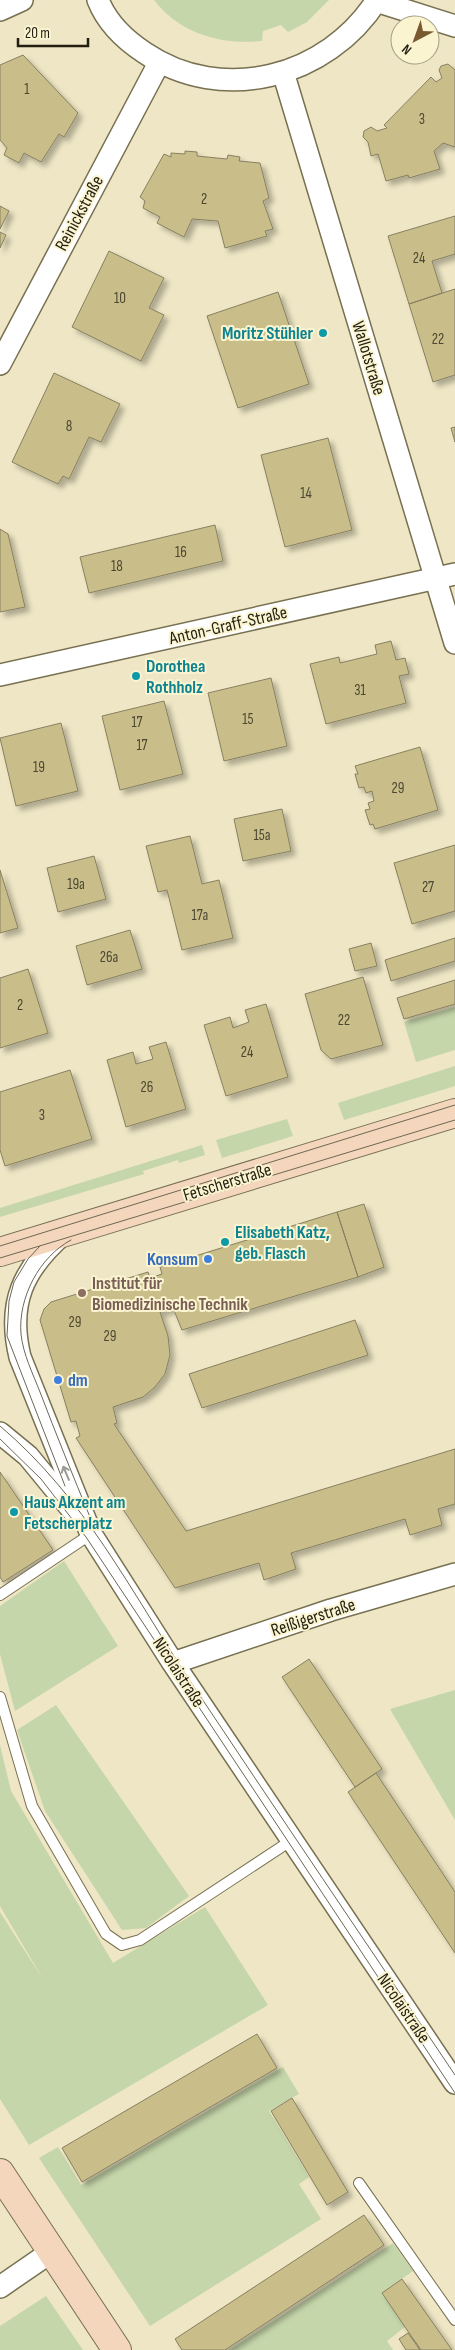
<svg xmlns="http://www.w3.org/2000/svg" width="455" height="2350" viewBox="0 0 455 2350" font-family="'Sofia Sans Condensed',sans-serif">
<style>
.green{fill:#c5d6aa}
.building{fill:#c9be8a;stroke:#878061;filter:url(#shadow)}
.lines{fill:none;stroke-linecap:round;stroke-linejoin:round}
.lane-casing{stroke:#777051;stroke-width:12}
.street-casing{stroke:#777051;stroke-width:24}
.secondary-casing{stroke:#777051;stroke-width:30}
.lane{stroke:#fff;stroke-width:10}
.street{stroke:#fff;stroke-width:21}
.secondary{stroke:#f4d6bc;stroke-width:28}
.tram{stroke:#6d6854;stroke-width:1}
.oneway{stroke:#9c9a94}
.culture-dot{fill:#0f9aa8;stroke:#fbf4d1;stroke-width:2}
.shop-dot{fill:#3f7fe0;stroke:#fbf4d1;stroke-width:2}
.education-dot{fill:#8d6e63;stroke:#fbf4d1;stroke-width:2}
.labels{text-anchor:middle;stroke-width:4;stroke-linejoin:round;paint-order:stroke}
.number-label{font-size:15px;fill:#4c4730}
.street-label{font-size:18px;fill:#221f12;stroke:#fbf4d1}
.culture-label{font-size:18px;font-weight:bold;fill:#0d838f;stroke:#fbf4d1;text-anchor:start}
.shop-label{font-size:18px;font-weight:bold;fill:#366cbe;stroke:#fbf4d1;text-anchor:end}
.education-label{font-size:18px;font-weight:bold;fill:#785e54;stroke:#fbf4d1;text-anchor:start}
</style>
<defs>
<filter id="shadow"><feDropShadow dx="4.5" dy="4.5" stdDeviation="2.5" flood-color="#0004"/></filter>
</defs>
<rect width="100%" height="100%" fill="#eee6c4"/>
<!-- green -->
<path class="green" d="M154,0h175l-22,22 -19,10 -7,-7 -18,6 -1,10c-41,4 -82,-7 -108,-41z
M455,1007v43l-39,12 -12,-40z
M455,1066v20l-111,34 -6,-17z
M287,1119l6,17 -71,22 -6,-18z
M202,1145l3,10 -26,8 -1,-3 -35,11 1,3 -144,43v-9z
M64,1561l54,85 -103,65 -15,-57v-48z
M455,1690v130l-65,-111z
M56,1705l133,191 -43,32 -24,2 -77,-119 -28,-81z
M0,1745l11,46 102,172 92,-56 63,98 -239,140 -29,-46v-187l44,69 -44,-75z
M283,2067l16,27 -30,17 40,66 -10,7 22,35 -171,107 -111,-168 19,-11 23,38z
M393,2243l20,28 -31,22 23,34 -18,14 6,9h-164z
M46,2296l37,54h-83v-24z"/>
<!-- building -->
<path class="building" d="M23,55l55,58 -14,24 -5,-3 -18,28 -17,-9 -5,10 -15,-8 3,-7 -7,-8v-75z
M448,64l7,6v77l-12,-4 -9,8 6,18 -31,9 -1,-3 -22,6 -8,-27 -7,2 -3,-14 -5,-5 1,-6 7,-4 6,4 10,-3 -3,-3 47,-48 5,5 6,-4 -3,-8 2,-4z
M185,151l12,1v4l30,3 1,-4 12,2 -1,4 21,2 9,35 -6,3 10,28 -8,2 2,5 -42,12 -7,-27 -26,-2 -8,18 -27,-14 3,-6 -17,-9 2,-7 -5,-4 24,-43 7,3v-4l14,1z
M0,206l9,5 -9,18z
M455,216v38l-23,7 10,32 -33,11 -21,-68z
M0,232l6,3 -6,13z
M109,251l55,27 -15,30 15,7 -23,46 -69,-34z
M455,289v86l-22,7 -24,-78z
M278,292l31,92 -71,24 -31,-92z
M54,373l66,31 -19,38 -12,-5 -20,42 -6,-3 -5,8 -46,-22z
M455,427v15l-4,-14z
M328,438l24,92 -67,17 -24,-92z
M215,525l8,36 -134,32 -9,-36z
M0,529l8,5 17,73 -25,5z
M391,641l5,19 9,-2 4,16 -10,2 7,27 -80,21 -16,-60 29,-7 1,6 37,-9 -2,-9z
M271,678l16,68 -63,15 -16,-68z
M164,701l19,73 -63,16 -18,-74z
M61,723l17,68 -62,15 -16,-68z
M420,747l18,63 -63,19 -2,-5 -3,1 -5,-15 5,-1 -2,-6 6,-2 -2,-10 -6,2 -2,-6 -5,1 -4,-14h3l-3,-8z
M282,809l9,42 -48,10 -9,-42z
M190,836l12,48 17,-4 14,58 -51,12 -15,-60 -9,2 -12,-46z
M455,845v66l-43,13 -18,-61z
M94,856l12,43 -48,13 -11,-44z
M0,870l18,58 -18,5z
M130,930l12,39 -55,16 -11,-39z
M455,938v23l-64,20 -6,-21z
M371,943l6,23 -22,5 -6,-22z
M28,969l20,64 -48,15v-70z
M363,977l20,68 -52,14 -10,-9 -16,-56z
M455,980v24l-51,15 -7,-21z
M266,1004l22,73 -62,19 -22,-71 26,-8 3,11 16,-6 -4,-12z
M166,1042l20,67 -60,18 -19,-67 26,-8 3,12 17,-5 -4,-12z
M70,1070l22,69 -87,27 -5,-16v-58z
M364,1204l20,63 -26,10 -21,-65z
M337,1212l21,65 -176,53 -9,-22 -13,4 8,24 2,19 -5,19 -10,13 -12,10 -30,10 4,16 -3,1 72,107 269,-82v55l-17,5 4,16 -32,10 -5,-16 -114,34 5,16 -32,11 -5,-17 -84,25 -99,-150 4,-2 -4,-15 -5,1 -31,-102 4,-11 7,-7 97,-30 2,6 12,-4 -2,-7z
M355,1320l13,35 -166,53 -13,-34z
M0,1472l53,78 -50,32 -3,-5z
M309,1659l73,110 -27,18 -73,-110z
M376,1773l79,119v61l-107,-161z
M257,2034l20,34 -195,114 -20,-34z
M292,2098l56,94 -21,13 -56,-94z
M364,2215l20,30 -159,105h-43l-7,-11z
M402,2279l50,71h-31l-16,-23 -23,-34z
M408,2333l12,17h-14l-7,-11z"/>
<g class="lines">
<!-- lane casing -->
<g class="lane-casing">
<path id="lane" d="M0,1595l91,-61
M0,1697l32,109 74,128 16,11 18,-5 152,-100
M359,2183l96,137"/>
</g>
<!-- street casing -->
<g class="street-casing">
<path id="street" d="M98,0c9,23 27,40 47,53 77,52 182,25 232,-53
M376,1l79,25
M0,10l22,-10
M283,72l172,571
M0,364l159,-301
M0,675l455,-101
M64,1233c-41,36 -57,70 -44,124l71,177 82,129 282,420
M0,1433l28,23 46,56
M173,1663l158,-53 124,-36
M0,2287l51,-35"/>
</g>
<!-- secondary casing -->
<g class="secondary-casing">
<path id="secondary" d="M0,1252l455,-139
M0,2173l117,177"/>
</g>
<!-- lane -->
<use href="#lane" class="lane"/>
<!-- street -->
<use href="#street" class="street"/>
<!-- secondary -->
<use href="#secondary" class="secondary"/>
<!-- tram -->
<path class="tram" d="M71,1240c-32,17 -53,58 -50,94 2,20 12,40 19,58 16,42 33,84 50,125
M0,1246l455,-141
M40,1246l-12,13 -14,23 -5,19 -2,35 58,150
M0,1258l455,-138
M0,1426c85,72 130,164 190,255 88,132 177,263 265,394
M0,1439l41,40 45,58 369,556"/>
</g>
<!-- one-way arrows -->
<defs><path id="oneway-shaft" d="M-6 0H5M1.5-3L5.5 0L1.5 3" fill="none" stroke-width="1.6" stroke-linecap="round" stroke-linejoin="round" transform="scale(1.25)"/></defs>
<use class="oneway" href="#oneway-shaft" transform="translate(66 1473) rotate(-113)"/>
<!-- markers -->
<g class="culture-dot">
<circle cx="323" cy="333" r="5"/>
<circle cx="136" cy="676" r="5"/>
<circle cx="225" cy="1242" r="5"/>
<circle cx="14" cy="1512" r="5"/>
</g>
<g class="shop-dot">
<circle cx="208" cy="1259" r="5"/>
<circle cx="58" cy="1380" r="5"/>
</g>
<circle class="education-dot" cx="82" cy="1293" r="5"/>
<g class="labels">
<!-- number labels -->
<g class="number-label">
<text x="27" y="94">1</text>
<text x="422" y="124">3</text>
<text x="204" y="204">2</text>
<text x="419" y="263">24</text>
<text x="120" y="303">10</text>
<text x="438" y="344">22</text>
<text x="69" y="431">8</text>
<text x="306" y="498">14</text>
<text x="181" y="557">16</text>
<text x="117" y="571">18</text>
<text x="360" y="695">31</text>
<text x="248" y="724">15</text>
<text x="137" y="727">17</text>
<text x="142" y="750">17</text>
<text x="39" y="772">19</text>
<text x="398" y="793">29</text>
<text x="262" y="840">15a</text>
<text x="76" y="889">19a</text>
<text x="428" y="892">27</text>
<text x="200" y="920">17a</text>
<text x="109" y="962">26a</text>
<text x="20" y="1010">2</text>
<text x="344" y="1025">22</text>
<text x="247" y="1057">24</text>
<text x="147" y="1092">26</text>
<text x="42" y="1120">3</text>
<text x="75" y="1327">29</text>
<text x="110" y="1341">29</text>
</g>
<!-- street labels -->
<g class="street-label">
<text transform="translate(79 213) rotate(-62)" y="6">Reinickstraße</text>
<text transform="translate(369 358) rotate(73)" y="6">Wallotstraße</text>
<text transform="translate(228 625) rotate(-13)" y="6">Anton-Graff-Straße</text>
<text transform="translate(227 1182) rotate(-17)" y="6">Fetscherstraße</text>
<text transform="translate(313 1617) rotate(-18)" y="6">Reißigerstraße</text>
<text transform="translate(179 1672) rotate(57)" y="6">Nicolaistraße</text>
<text transform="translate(404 2008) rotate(56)" y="6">Nicolaistraße</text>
</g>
<!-- culture labels -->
<g class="culture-label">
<text x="313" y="339" text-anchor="end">Moritz Stühler</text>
<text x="146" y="672">Dorothea<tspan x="146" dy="21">Rothholz</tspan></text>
<text x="235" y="1238">Elisabeth Katz,<tspan x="235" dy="21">geb. Flasch</tspan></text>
<text x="24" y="1508">Haus Akzent am<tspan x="24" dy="21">Fetscherplatz</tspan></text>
</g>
<!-- shop labels -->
<g class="shop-label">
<text x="198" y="1265">Konsum</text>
<text x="68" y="1386" text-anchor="start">dm</text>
</g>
<!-- education labels -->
<g class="education-label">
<text x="92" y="1289">Institut für<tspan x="92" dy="21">Biomedizinische Technik</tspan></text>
</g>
</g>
<!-- north arrow -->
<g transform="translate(415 40) rotate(221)"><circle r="24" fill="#fbf4d1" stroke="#a49f85"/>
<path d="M0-4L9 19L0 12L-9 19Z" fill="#79592f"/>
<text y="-8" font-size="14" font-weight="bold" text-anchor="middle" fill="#221f12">N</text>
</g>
<!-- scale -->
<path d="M18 38v8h70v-8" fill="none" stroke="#221f12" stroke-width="2.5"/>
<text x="25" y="38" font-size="15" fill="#221f12" stroke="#fbf4d1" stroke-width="4" paint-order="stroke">20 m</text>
</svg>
